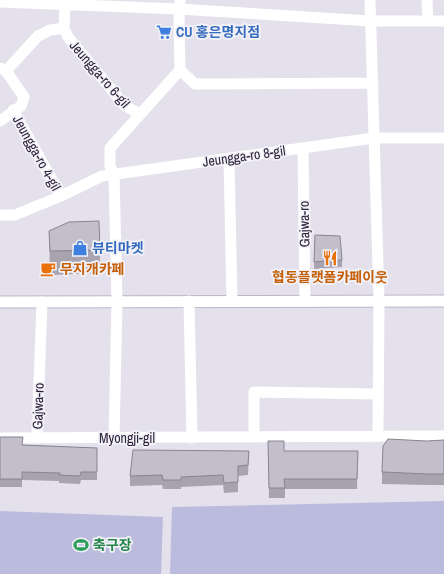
<svg xmlns="http://www.w3.org/2000/svg" width="444" height="574" viewBox="0 0 444 574" font-family="'Archivo Narrow','Noto Sans KR',sans-serif">
<style>
.green{fill:#babbdd}
.lines{fill:none;stroke-linecap:round;stroke-linejoin:round}
.secondary-casing{stroke:#bcb5cb;stroke-width:13}
.minor{stroke:#fff;stroke-width:11}
.secondary{stroke:#fff;stroke-width:11}
.wall{fill:#a7a3af}
.building{fill:#c2becc;stroke:#88858f}
.labels{text-anchor:middle;stroke-width:3.5;stroke-linejoin:round;paint-order:stroke}
.shop-label{font-size:14px;font-weight:bold;fill:#366cbe;stroke:#f3f2f8;text-anchor:start}
.street-label{font-size:14px;fill:#2d223c;stroke:#f3f2f8}
.food-label{font-size:14px;font-weight:bold;fill:#c56008;stroke:#f3f2f8;text-anchor:start}
.leisure-label{font-size:14px;font-weight:bold;fill:#27864d;stroke:#f3f2f8;text-anchor:start}
</style>
<rect width="100%" height="100%" fill="#e4e1ec"/>
<!-- green -->
<path class="green" d="M444,501v73h-274l2,-67z
M0,511l163,6 -2,57h-161z"/>
<g class="lines">
<!-- secondary casing -->
<g class="secondary-casing">
<path id="secondary" d="M0,302l444,-1"/>
</g>
<!-- minor -->
<path class="minor" d="M370,0l9,301 -1,135
M427,0l1,21
M0,2l179,7 192,12h73
M65,5l-1,23 4,9 57,69 15,8
M180,70l15,14 178,-1
M6,71l32,-35 12,-6 14,-2
M13,110l48,86
M0,121l21,-15 3,-9 -18,-26 -6,-3
M303,148l2,153
M229,158l3,143
M0,215h15l46,-19 41,-20 272,-38h70
M189,301l3,137
M254,437v-45l124,2
M0,438l444,-2
M37,438l5,-136
M114,438l3,-136 -3,-128 -4,-8v-18l70,-78 -1,-49 1,-21"/>
<!-- secondary -->
<use href="#secondary" class="secondary"/>
</g>
<!-- wall -->
<path class="wall" d="M49,231l51,19v23l-50,2z
M315,235l27,25v7l-28,2z
M0,437l23,8 74,3v32h-16l-1,4 -21,-1v-2l-37,-1v7h-22z
M444,440v45h-16l-46,-1v-12l45,-31z
M268,441l16,10h74l-1,38h-72v9h-16z
M249,451l-1,24 -10,1v16l-14,1 -1,-8 -42,2v2h-18l-1,-4 -32,1v-10z"/>
<!-- building -->
<path class="building" d="M99,221l1,29 -50,1 -1,-20 20,-9z
M315,235l25,1 2,24 -28,2z
M0,437h23l-1,8 75,3v24h-16l-1,4 -21,-1 1,-2 -38,-1v7h-22z
M388,439l39,2 17,-1v34h-16l-46,-2 1,-26z
M268,441h16v10h74l-1,28h-73l1,9h-16z
M133,450l116,1 -1,14 -10,1v16l-14,1 -1,-8 -42,2v3h-18l-1,-5 -32,1z"/>
<!-- icons -->
<defs>
<g id="supermarket-bare" transform="scale(1.2)"><path d="M-6-5.5h2.5l.6 2H6L4.5 2H-2.5L-4.4-4H-6ZM-1.5 3.2a1.3 1.3 0 1 0 .1 0ZM3 3.2a1.3 1.3 0 1 0 .1 0Z" fill="#3f7fe0" stroke="#f3f2f8" stroke-width="2.5" paint-order="stroke"/></g>
<g id="shop-bare" transform="scale(1.2)"><path d="M-5-2.5h2.3a2.7 3.5 0 0 1 5.4 0H5L5.5 6h-11ZM-1.5-2.5h3a1.5 2.3 0 0 0-3 0Z" fill="#3f7fe0" stroke="#f3f2f8" stroke-width="2.5" paint-order="stroke"/></g>
<g id="restaurant-bare" transform="scale(1.2)"><path d="M-5-6h1v4h1v-4h1v4h1v-4h1v5L-1.5 .5V6h-2V.5L-5-1ZM5-6V6H3V1.5H1.5Q1.5-4 5-6Z" fill="#e8710a" stroke="#f3f2f8" stroke-width="2.5" paint-order="stroke"/></g>
<g id="cafe-bare" transform="scale(1.2)"><path d="M-5.5-4.5H6V0H3Q3 3.5 0 3.5H-2.5Q-5.5 3.5-5.5 0ZM3-3.2v2h1.7v-2ZM-6 4.5H4V6H-6Z" fill="#e8710a" stroke="#f3f2f8" stroke-width="2.5" paint-order="stroke"/></g>
<g id="stadium-bare" transform="scale(1.2)"><path d="M0-5a6.5 5 0 1 0 0 10a6.5 5 0 1 0 0-10ZM-3.5-1.8h7v3.6h-7Z" fill="#2e9e5b" stroke="#f3f2f8" stroke-width="2.5" paint-order="stroke"/></g>
</defs>
<g fill-rule="evenodd">
<use href="#supermarket-bare" x="164" y="32"/>
<use href="#shop-bare" x="80" y="248"/>
<use href="#restaurant-bare" x="330" y="258"/>
<use href="#cafe-bare" x="48" y="269"/>
<use href="#stadium-bare" x="81" y="545"/>
</g>
<g class="labels">
<!-- shop labels -->
<g class="shop-label">
<text x="176" y="37">CU 홍은명지점</text>
<text x="92" y="253">뷰티마켓</text>
</g>
<!-- street labels -->
<g class="street-label">
<text transform="translate(100 74) rotate(49)" y="5">Jeungga-ro 6-gil</text>
<text transform="translate(37 153) rotate(61)" y="5">Jeungga-ro 4-gil</text>
<text transform="translate(244 156) rotate(-8)" y="5">Jeungga-ro 8-gil</text>
<text transform="translate(304 224) rotate(-91)" y="5">Gajwa-ro</text>
<text transform="translate(38 406) rotate(-88)" y="5">Gajwa-ro</text>
<text x="127" y="443">Myongji-gil</text>
</g>
<!-- food labels -->
<g class="food-label">
<text x="60" y="274">무지개카페</text>
<text x="330" y="282" text-anchor="middle">협동플랫폼카페이웃</text>
</g>
<!-- leisure labels -->
<g class="leisure-label">
<text x="93" y="550">축구장</text>
</g>
</g>
</svg>
